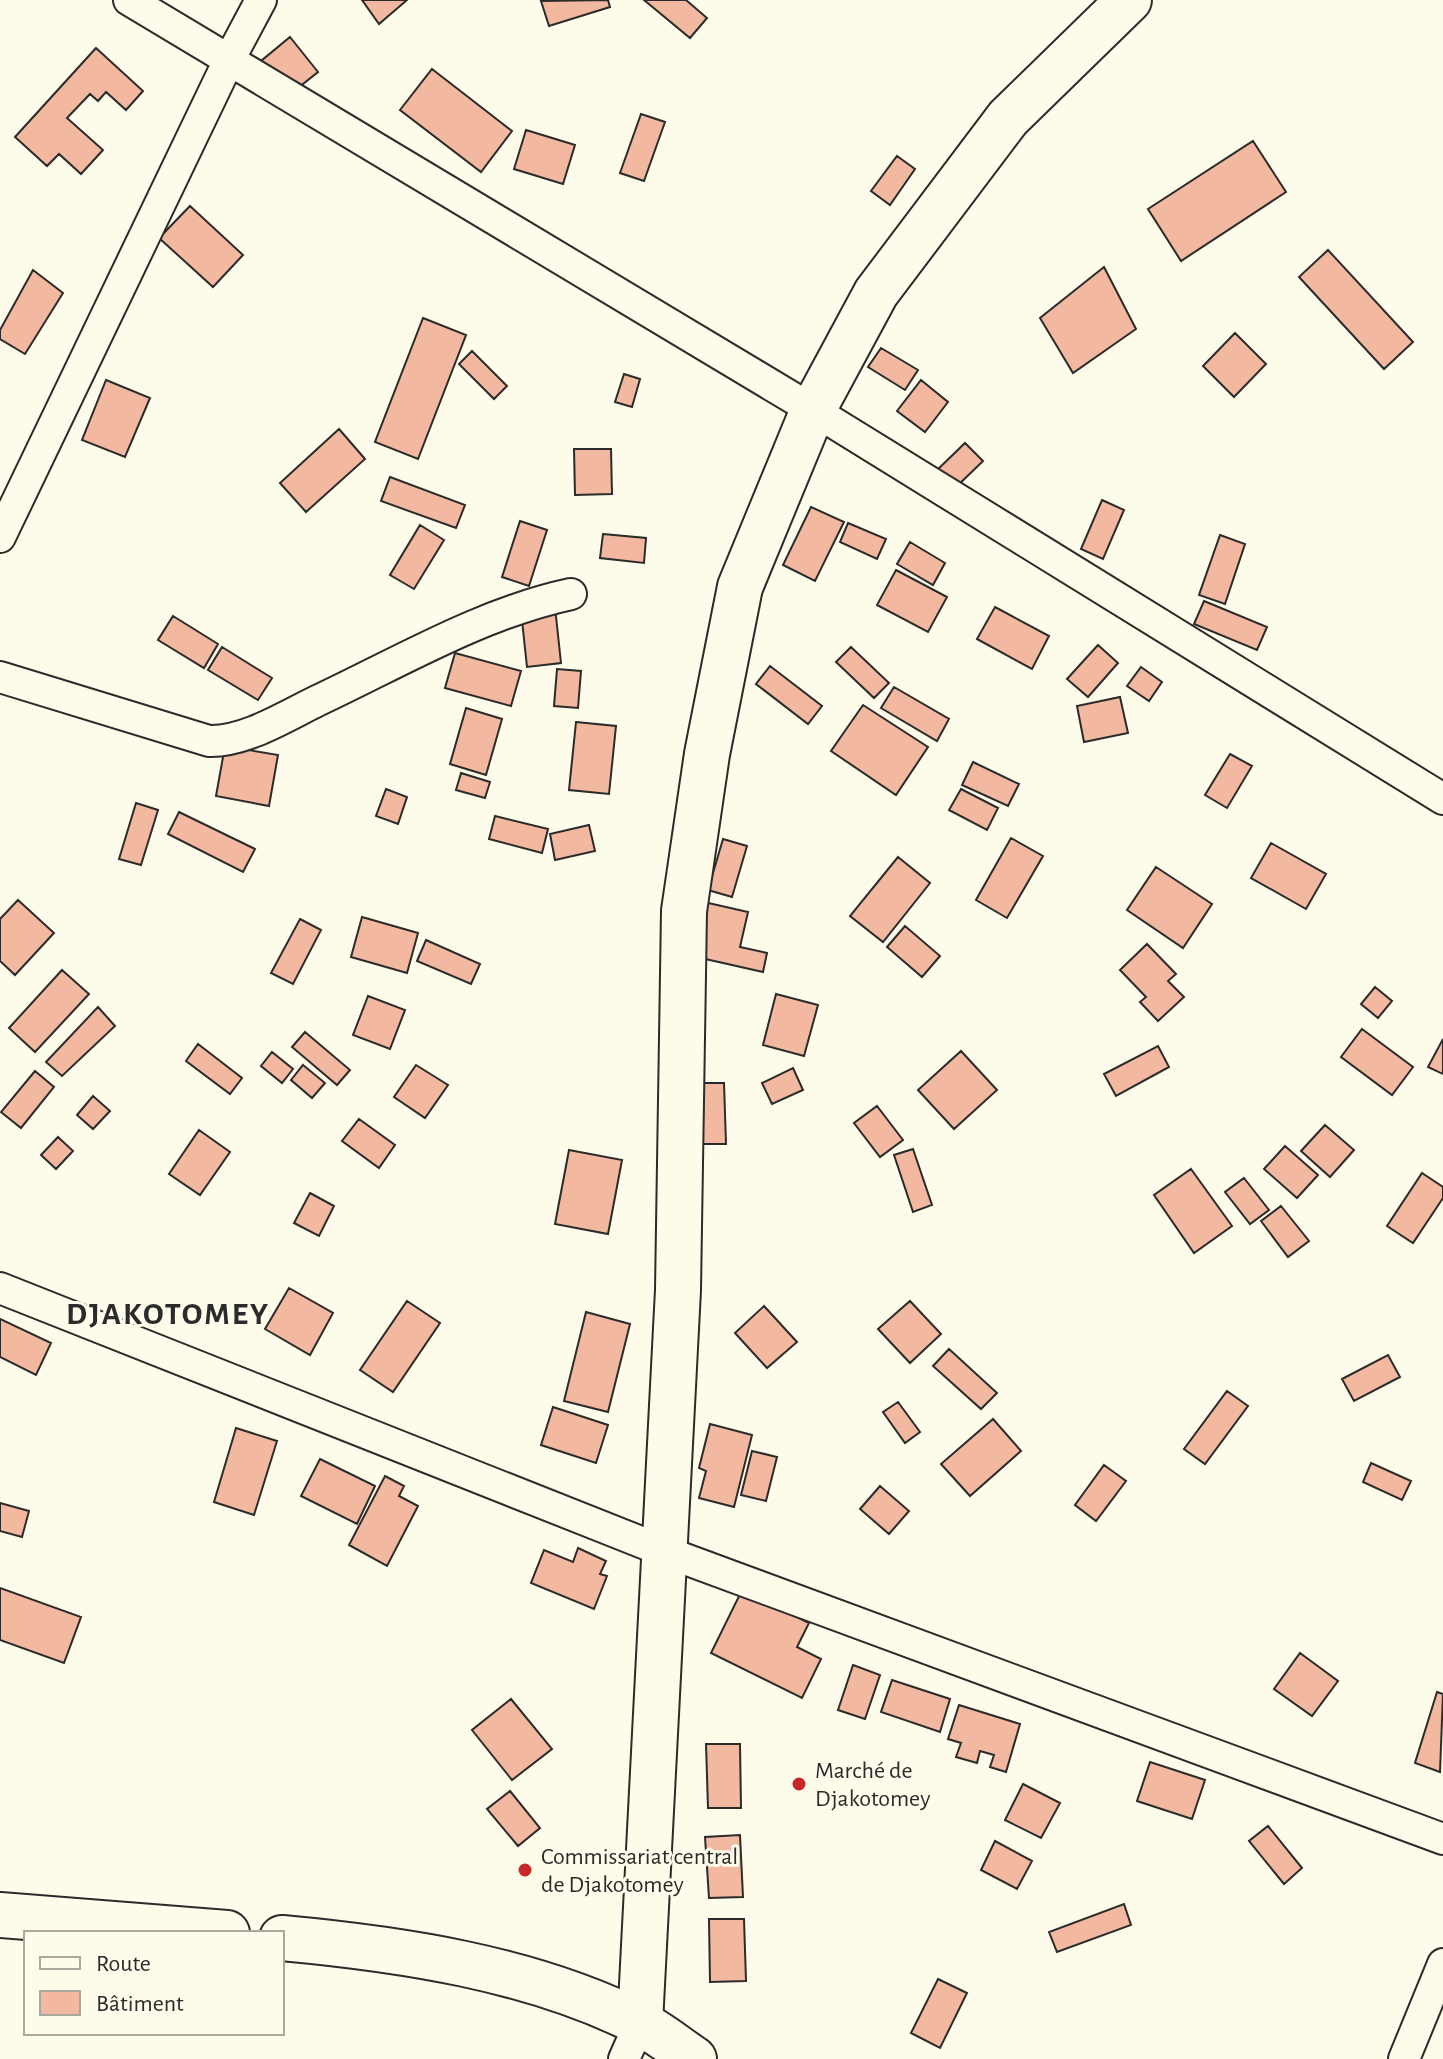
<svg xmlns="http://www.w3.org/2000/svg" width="1443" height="2059" viewBox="0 0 1443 2059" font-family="'Alegreya Sans',sans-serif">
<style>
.building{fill:#f2b8a0;stroke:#2b2b2b;stroke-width:2}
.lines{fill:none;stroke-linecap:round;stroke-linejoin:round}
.street-casing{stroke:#2b2b2b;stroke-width:34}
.secondary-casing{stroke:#2b2b2b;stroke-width:48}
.primary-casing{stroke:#2b2b2b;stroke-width:48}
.street{stroke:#fdfbea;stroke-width:30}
.secondary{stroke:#fdfbea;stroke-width:44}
.primary{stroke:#fdfbea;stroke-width:44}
.poi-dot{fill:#c62828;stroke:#fdfbea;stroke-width:3}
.labels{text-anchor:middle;stroke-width:6;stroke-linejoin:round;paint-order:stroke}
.poi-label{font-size:24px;fill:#2b2b2b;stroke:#fdfbea;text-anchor:start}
.district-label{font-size:32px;font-weight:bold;letter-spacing:2px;fill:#2b2b2b;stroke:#fdfbea}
</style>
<rect width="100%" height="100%" fill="#fdfbea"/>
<!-- building -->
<path class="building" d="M362,0h45l-28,24z
M608,0l2,7 -61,19 -8,-25z
M644,0h42l21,18 -17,20z
M290,37l28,35 -29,23 -28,-34z
M96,48l47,43 -17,19 -20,-18 -8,9 -8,-7 -23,24 36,32 -22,24 -22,-20 -12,12 -32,-29z
M432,69l80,62 -31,41 -81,-62z
M641,114l24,8 -21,59 -24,-8z
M526,130l49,15 -12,39 -49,-15z
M1253,141l33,51 -105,69 -33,-52z
M897,156l18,13 -25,36 -19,-14z
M190,206l53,49 -30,32 -54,-49z
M1328,250l85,92 -29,27 -85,-92z
M1104,267l32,62 -63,44 -33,-55z
M33,270l30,23 -38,61 -25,-15v-9z
M423,318l43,17 -48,124 -43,-17z
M1235,333l31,31 -32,33 -31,-31z
M881,348l37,22 -13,20 -37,-23z
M472,351l35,35 -13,13 -35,-35z
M624,374l16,5 -8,28 -17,-5z
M106,380l44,18 -25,59 -43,-17z
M921,380l27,22 -23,30 -28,-21z
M339,429l26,30 -59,53 -26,-29z
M965,443l18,18 -31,30 -18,-18z
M574,449h37l1,45 -37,1z
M390,477l75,28 -9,23 -75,-27z
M1102,500l22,10 -21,49 -22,-10z
M811,507l33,15 -29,59 -32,-16z
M520,521l27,9 -18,56 -27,-9z
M848,523l38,16 -9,20 -37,-17z
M420,525l24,15 -30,49 -24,-14z
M603,534l43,4 -2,25 -44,-5z
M1220,535l25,9 -20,60 -26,-9z
M910,542l35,21 -12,22 -36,-21z
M896,570l51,27 -19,35 -51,-27z
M1204,601l63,26 -10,23 -63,-26z
M555,607l6,56 -34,4 -6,-56z
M995,607l54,29 -17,33 -55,-30z
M173,616l45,28 -14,24 -46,-28z
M1098,645l20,18 -30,34 -21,-18z
M222,647l50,31 -14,22 -50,-30z
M851,647l38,36 -15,15 -38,-36z
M455,653l66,18 -10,35 -66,-18z
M770,666l52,40 -14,18 -52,-40z
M1141,667l21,15 -13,19 -22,-15z
M557,669l24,2 -3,37 -24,-2z
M894,687l55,32 -12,22 -56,-33z
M1120,697l8,36 -44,9 -7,-36z
M863,705l65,42 -32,48 -65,-44z
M466,708l36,11 -16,56 -36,-11z
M576,722l40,4 -7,68 -40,-4z
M225,746l53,9 -9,51 -53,-10z
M1230,754l22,12 -25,42 -22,-13z
M973,762l46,22 -11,22 -46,-21z
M461,773l29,9 -5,16 -29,-8z
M386,789l21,8 -9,27 -22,-8z
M961,789l37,19 -11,22 -38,-20z
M136,803l22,7 -17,55 -22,-6z
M179,812l76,37 -12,23 -75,-38z
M495,816l53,13 -6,24 -53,-14z
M589,825l6,26 -40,9 -5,-26z
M1011,838l32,18 -36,62 -31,-18z
M723,839l24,7 -15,51 -24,-7z
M1271,843l55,31 -20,35 -55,-31z
M898,857l32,26 -47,59 -33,-26z
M1156,867l56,37 -29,44 -56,-38z
M18,900l36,33 -39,42 -15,-14v-42z
M704,902l44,10 -8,35 27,6 -4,19 -71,-16z
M362,917l56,16 -11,40 -56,-16z
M300,919l21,11 -28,54 -22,-11z
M905,926l35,30 -18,21 -35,-30z
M426,940l54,24 -9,20 -54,-23z
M1147,944l29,30 -8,7 16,16 -26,24 -18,-19 6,-5 -26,-27z
M62,970l27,24 -54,58 -26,-24z
M1375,987l17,14 -14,17 -17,-14z
M776,994l42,11 -14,51 -41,-11z
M368,996l37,14 -15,39 -37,-14z
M98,1007l17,19 -53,50 -16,-14z
M1362,1029l51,38 -21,28 -51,-38z
M305,1032l45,38 -13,15 -45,-38z
M1443,1039v35l-15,-7z
M198,1044l44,34 -12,16 -44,-33z
M1158,1046l11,21 -53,29 -12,-22z
M961,1051l36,39 -43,39 -36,-39z
M272,1052l21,17 -11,14 -21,-17z
M303,1065l22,18 -13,15 -21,-18z
M416,1065l32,20 -23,33 -31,-21z
M793,1068l10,22 -31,14 -10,-21z
M35,1071l19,16 -33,41 -20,-16z
M698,1083h26l2,61h-27z
M93,1096l17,15 -17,18 -16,-14z
M877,1106l26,34 -23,17 -26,-34z
M359,1119l36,26 -16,23 -37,-27z
M1325,1125l29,25 -24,27 -29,-26z
M199,1130l31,22 -30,43 -31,-21z
M58,1137l15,14 -17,18 -15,-14z
M1285,1146l33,29 -21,23 -33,-29z
M913,1149l19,56 -19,7 -19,-57z
M569,1150l53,10 -14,74 -53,-10z
M1191,1169l41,57 -38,27 -40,-58z
M1422,1173l21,14v11l-30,45 -26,-17z
M1244,1178l25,32 -19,14 -25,-32z
M310,1193l24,13 -15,30 -25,-13z
M1281,1206l28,35 -21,16 -27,-36z
M289,1288l44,25 -23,42 -45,-26z
M407,1301l33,22 -47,69 -33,-22z
M910,1301l31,33 -31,29 -32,-34z
M764,1306l33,36 -30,26 -32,-35z
M586,1312l44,12 -22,88 -44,-11z
M0,1319l51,24 -15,32 -36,-18z
M949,1349l48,44 -16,16 -48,-43z
M1388,1355l12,22 -46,24 -12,-22z
M1227,1391l21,15 -43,58 -21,-15z
M898,1402l22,30 -15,11 -22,-31z
M553,1407l55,18 -12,38 -55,-18z
M993,1419l28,32 -51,45 -29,-32z
M710,1424l42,11 -18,72 -35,-9 7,-27 -7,-3z
M236,1428l41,13 -23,74 -40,-13z
M752,1451l25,6 -11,44 -25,-6z
M320,1459l55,27 -18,38 -56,-28z
M1371,1463l40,18 -9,19 -39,-18z
M1104,1465l22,16 -30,40 -21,-16z
M385,1476l19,10 -5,10 19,10 -31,60 -38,-21z
M880,1486l29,25 -20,23 -29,-25z
M0,1503l29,8 -7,26 -22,-6z
M578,1548l28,13 -6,13 7,2 -13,33 -63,-26 13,-33 29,12z
M0,1588l81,29 -17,46 -64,-23z
M742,1590l67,33 -12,24 24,12 -19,39 -91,-45z
M1300,1653l38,28 -26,35 -38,-27z
M853,1665l27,10 -15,44 -27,-9z
M892,1680l58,19 -10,33 -59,-20z
M1437,1692l6,2 -3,78 -25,-9z
M511,1699l41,50 -40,31 -40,-50z
M959,1705l61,19 -14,48 -16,-5 4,-12 -14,-4 -3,12 -21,-6 5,-14 -13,-4z
M706,1744h34l1,64h-33z
M1150,1762l55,18 -13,39 -55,-18z
M1023,1784l37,19 -19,35 -36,-18z
M510,1791l30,37 -22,18 -31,-37z
M1268,1826l34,42 -18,16 -35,-43z
M740,1835l3,62 -34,1 -4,-61z
M995,1841l37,20 -15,28 -36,-19z
M1124,1904l7,21 -74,27 -8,-20z
M709,1919h35l2,62 -36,1z
M938,1979l29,14 -27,55 -29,-15z"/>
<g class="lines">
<!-- street casing -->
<g class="street-casing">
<path id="street" d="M129,0l684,410 630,389
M0,537l229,-477 32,-60
M0,677l209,64c36,1 77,-25 108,-40 83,-39 165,-88 254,-107
M0,1288l666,264 777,287
M624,2059l16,-36
M1404,2059l39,-95"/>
</g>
<!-- secondary casing -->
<g class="secondary-casing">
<path id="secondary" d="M640,2023l38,-733 6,-379 23,-157 33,-167 73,-177 63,-117 132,-175 121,-118"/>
</g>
<!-- primary casing -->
<g class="primary-casing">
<path id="primary" d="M0,1915l227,18
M282,1938c119,11 248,30 356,84 20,10 38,25 56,37"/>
</g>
<!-- street -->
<use href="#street" class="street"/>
<!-- secondary -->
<use href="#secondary" class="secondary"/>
<!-- primary -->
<use href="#primary" class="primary"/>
</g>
<!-- markers -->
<g class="poi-dot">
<circle cx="799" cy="1784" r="8"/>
<circle cx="525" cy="1870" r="8"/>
</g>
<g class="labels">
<!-- poi labels -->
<g class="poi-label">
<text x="815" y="1778">Marché de<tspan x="815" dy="28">Djakotomey</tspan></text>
<text x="541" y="1864">Commissariat central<tspan x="541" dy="28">de Djakotomey</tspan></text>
</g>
<!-- district labels -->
<g class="district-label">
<text x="168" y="1324">DJAKOTOMEY</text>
</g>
</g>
<!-- legend -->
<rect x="24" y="1931" width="260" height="104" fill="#fdfbea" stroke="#a9a89e" stroke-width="2"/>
<rect x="40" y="1957" width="40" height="12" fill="#fdfbea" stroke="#a9a89e" stroke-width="2"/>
<text x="96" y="1971" font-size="24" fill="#2b2b2b">Route</text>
<rect x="40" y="1991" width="40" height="24" fill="#f2b8a0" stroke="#a9a89e" stroke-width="2"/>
<text x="96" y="2011" font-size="24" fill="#2b2b2b">Bâtiment</text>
</svg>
